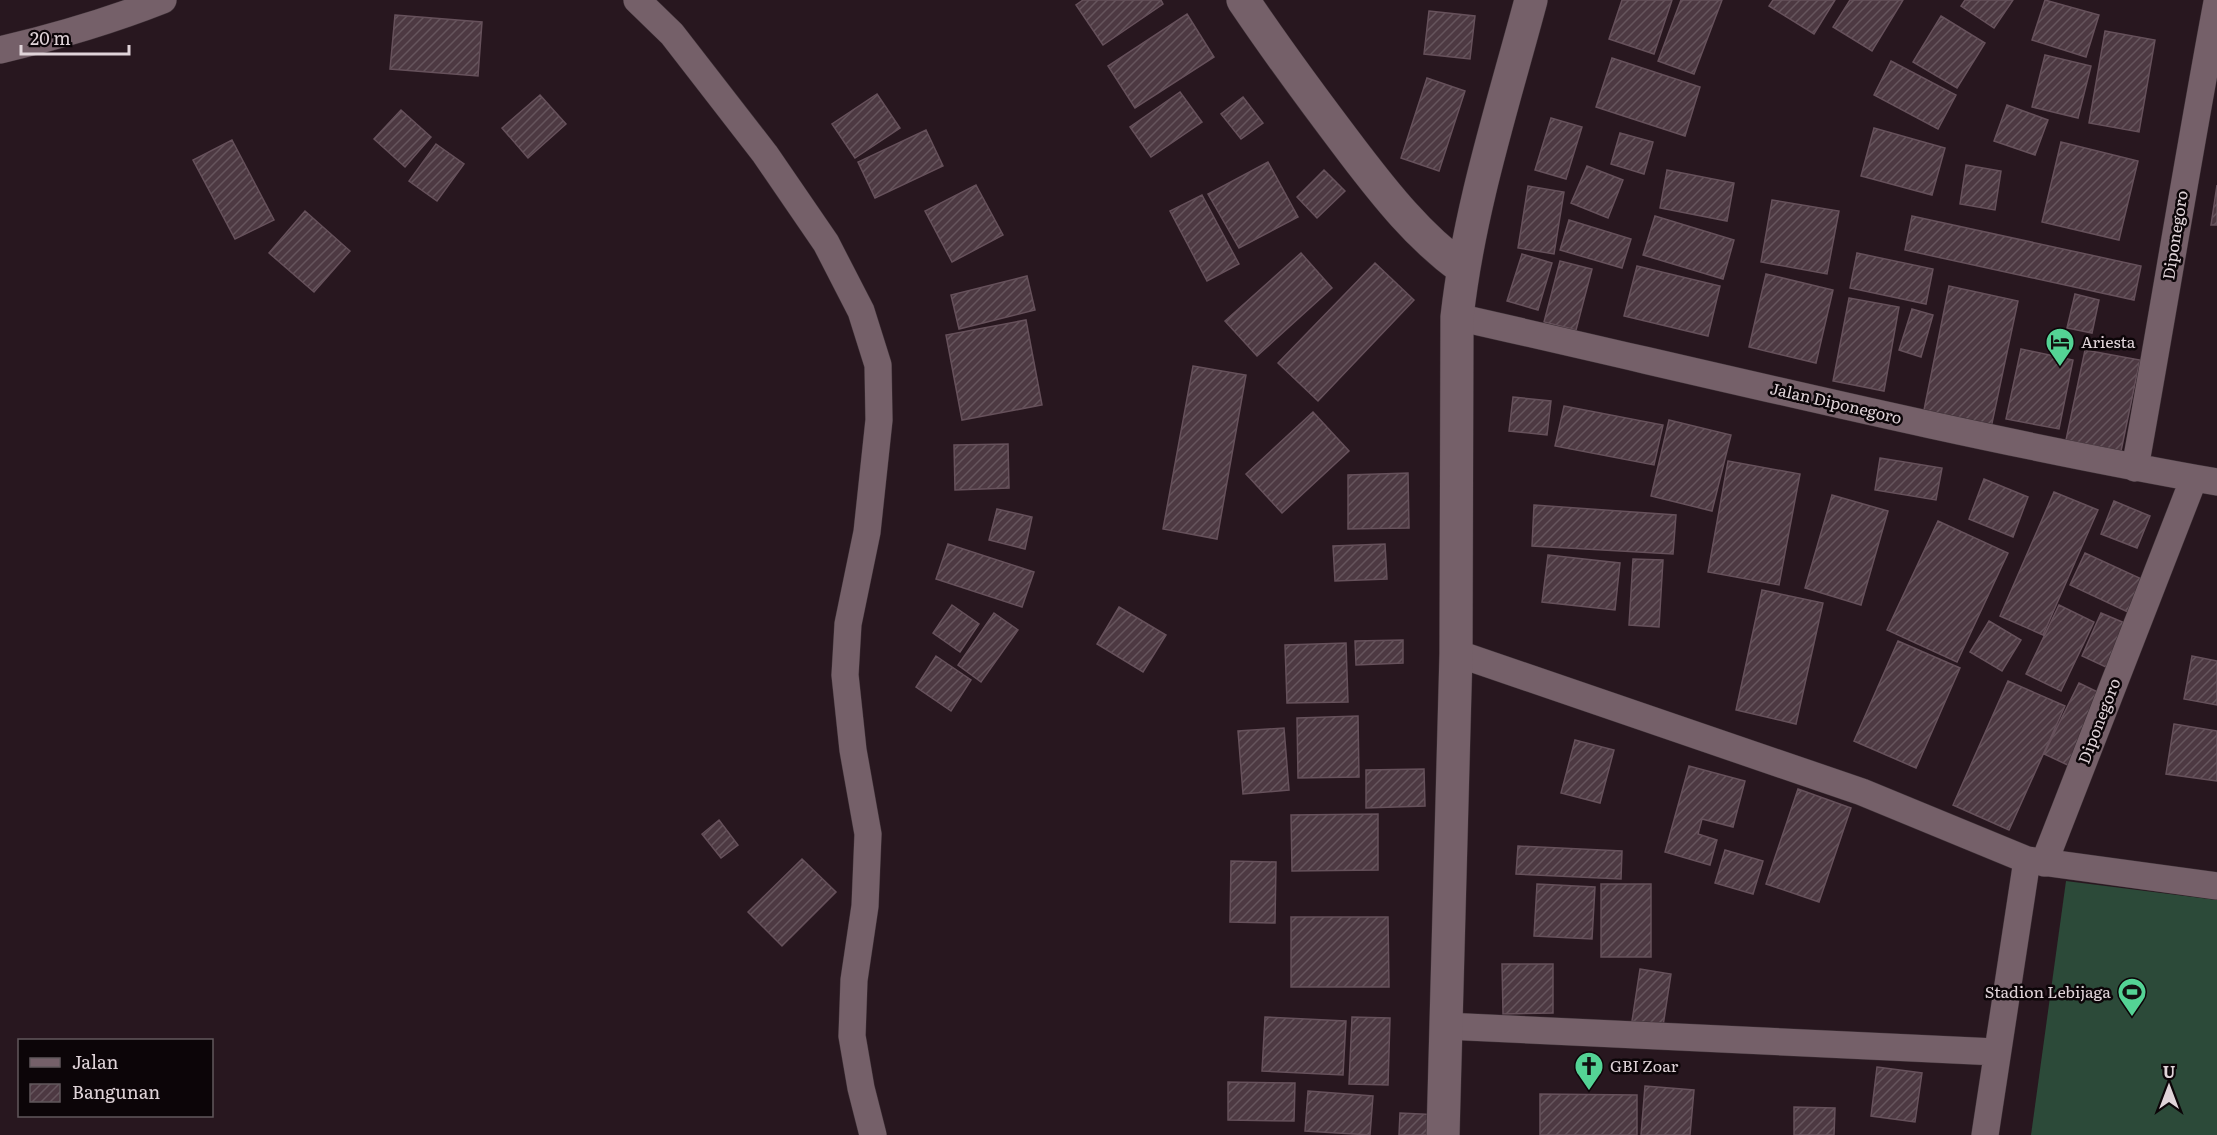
<svg xmlns="http://www.w3.org/2000/svg" width="2217" height="1135" viewBox="0 0 2217 1135" font-family="Literata,serif">
<style>
.grass{fill:#2c4a39}
.building{fill:url(#building-hatch);stroke:#66515b;stroke-width:1.5}
.lines{fill:none;stroke-linecap:round;stroke-linejoin:round}
.minor-casing{stroke:#3e3137;stroke-width:28}
.tertiary-casing{stroke:#3e3137;stroke-width:34}
.minor{stroke:#756069;stroke-width:27}
.tertiary{stroke:#756069;stroke-width:33}
.labels{text-anchor:middle;stroke-width:5;stroke-linejoin:round;paint-order:stroke}
.street-label{font-size:16px;fill:#e0d4d9;stroke:#0c0508}
.poi-label{font-size:16px;fill:#e0d4d9;stroke:#0c0508;text-anchor:start}
</style>
<defs>
<pattern id="building-hatch" width="6" height="6" patternUnits="userSpaceOnUse" patternTransform="scale(1.5)"><rect width="6" height="6" fill="#4d3942"/><path d="M-1 1l2-2M0 6l6-6M5 7l2-2" fill="none" stroke="#66555d"/></pattern>
</defs>
<rect width="100%" height="100%" fill="#28171f"/>
<!-- grass -->
<path class="grass" d="M2066,881l151,19v235h-186z"/>
<!-- building -->
<path class="building" d="M1083,0h78l2,4 -60,41 -27,-40z
M1622,0h50l-18,54 -45,-15z
M1681,0h41l-28,74 -36,-13z
M1773,0h62l-21,34 -45,-28z
M1850,0h53l-31,51 -39,-24z
M1965,0h48l-19,28 -33,-22z
M2045,0l54,15 -13,42 -54,-17z
M1429,11l46,5 -5,43 -46,-5z
M1187,14l27,43 -79,51 -27,-42z
M395,15l87,7 -4,54 -88,-7z
M1941,16l44,27 -28,45 -44,-26z
M2105,31l50,9 -16,92 -50,-9z
M2045,55l46,11 -13,52 -46,-11z
M1612,58l88,29 -15,49 -89,-29z
M1891,61l65,34 -18,34 -64,-34z
M1427,78l38,13 -26,80 -38,-13z
M1180,92l22,30 -51,35 -21,-30z
M877,94l23,34 -45,30 -23,-34z
M540,95l26,29 -38,34 -26,-30z
M1243,97l20,26 -22,16 -20,-25z
M2007,105l41,15 -13,35 -41,-14z
M401,110l30,27 -26,30 -31,-28z
M1551,118l31,9 -16,52 -31,-9z
M1874,128l71,20 -13,47 -71,-19z
M926,130l17,36 -68,32 -17,-36z
M1620,133l33,9 -9,32 -33,-10z
M232,140l42,80 -39,19 -42,-79z
M2061,142l77,19 -19,79 -77,-18z
M436,144l28,20 -27,37 -28,-20z
M1268,162l30,55 -59,31 -31,-54z
M1966,165l35,6 -6,39 -35,-6z
M1587,166l36,14 -15,38 -37,-15z
M1324,170l21,21 -28,27 -20,-21z
M1667,170l67,13 -7,38 -67,-13z
M976,185l27,50 -51,27 -27,-51z
M2217,185v40h-6z
M1528,186l36,6 -10,62 -36,-6z
M1202,195l37,69 -32,17 -37,-70z
M1772,200l67,11 -12,63 -66,-12z
M305,211l45,40 -36,41 -45,-39z
M1655,216l79,24 -11,39 -80,-24z
M1912,216l229,50 -7,34 -229,-50z
M1569,220l62,19 -9,29 -62,-18z
M1301,253l31,35 -75,68 -32,-35z
M1857,253l76,16 -7,35 -76,-16z
M1522,254l30,9 -14,47 -31,-9z
M1560,261l32,8 -16,61 -32,-8z
M1375,263l39,37 -96,101 -40,-38z
M1637,266l83,20 -12,50 -84,-20z
M1766,274l67,16 -17,73 -67,-16z
M1027,276l8,34 -76,19 -8,-34z
M1949,286l69,15 -27,127 -68,-13z
M2075,294l24,6 -7,33 -25,-5z
M1849,298l50,9 -15,84 -51,-10z
M1912,309l21,6 -12,42 -22,-7z
M1026,320l16,85 -80,15 -16,-85z
M2021,349l52,11 -14,69 -53,-10z
M2085,350l55,10 -19,91 -55,-11z
M1193,366l53,9 -29,164 -54,-10z
M1513,397l38,4 -4,34 -38,-4z
M1564,406l99,19 -9,40 -99,-19z
M1313,412l36,39 -67,62 -36,-39z
M1669,420l62,15 -19,76 -61,-15z
M1008,444l1,44 -54,2 -1,-45z
M1880,458l62,10 -6,32 -61,-10z
M1728,461l72,13 -21,111 -71,-13z
M1408,473l1,55 -61,1v-54z
M1984,479l44,18 -15,40 -44,-18z
M2054,492l44,18 -55,125 -43,-19z
M1832,495l56,16 -27,94 -56,-17z
M2114,501l36,15 -13,32 -36,-14z
M1534,505l142,10 -3,39 -141,-8z
M997,509l35,8 -7,32 -36,-9z
M1938,521l70,32 -51,109 -70,-32z
M948,544l86,28 -12,35 -86,-28z
M1385,544l2,35 -52,2 -2,-35z
M2085,553l61,28 -16,32 -60,-28z
M1548,555l72,8 -5,47 -73,-8z
M1633,559l30,1 -4,67 -30,-2z
M1762,590l61,13 -27,121 -60,-14z
M952,605l27,19 -19,28 -27,-19z
M2059,605l35,17 -33,69 -35,-17z
M1119,607l47,28 -23,37 -46,-28z
M994,613l24,17 -37,52 -23,-17z
M2101,613l26,11 -19,44 -26,-12z
M1989,621l32,19 -19,31 -32,-19z
M1403,640v23l-47,2 -1,-24z
M1898,641l62,27 -44,100 -62,-27z
M1346,643l2,59 -61,1 -2,-58z
M936,656l35,24 -20,31 -35,-24z
M2192,656l25,5v44l-33,-6z
M2008,681l57,25 -56,124 -56,-25z
M2079,683l27,13 -34,71 -28,-13z
M1358,716l1,61 -61,1 -1,-60z
M2174,724l43,7v50l-51,-7z
M1284,728l5,62 -46,4 -5,-63z
M1575,740l39,10 -14,53 -39,-10z
M1689,766l56,15 -12,46 -31,-8 -4,15 19,6 -7,25 -45,-13z
M1424,769l1,37 -59,2v-38z
M1798,789l53,19 -32,94 -53,-18z
M1378,814v56l-86,1 -1,-56z
M719,820l19,25 -17,13 -19,-24z
M1518,846l104,5 -1,28 -105,-5z
M1725,850l38,11 -10,33 -38,-11z
M802,859l34,33 -54,54 -34,-34z
M1231,861l45,1 -1,61 -45,-1z
M1537,884l58,3 -3,52 -58,-3z
M1601,884h50v73h-50z
M1291,917h97l1,70h-98z
M1502,964h51v49l-50,1z
M1640,969l31,5 -8,52 -31,-5z
M1265,1017l81,4 -3,54 -81,-4z
M1352,1017l38,1 -2,67 -39,-1z
M1877,1067l45,6 -7,49 -44,-6z
M1228,1082l67,1 -1,38 -66,-1z
M1645,1086l49,4 -4,45h-49z
M1308,1091l65,5 -3,39 -65,-4z
M1540,1094l97,1v40h-97z
M1794,1107l41,1 -1,27h-40z
M1400,1113l41,2 -2,20h-40z"/>
<g class="lines">
<!-- minor casing -->
<g class="minor-casing">
<path id="minor" d="M637,0l35,34 93,120 61,89 35,68 17,54 1,55 -12,112 -19,92 -3,51 8,75 15,84 -3,72 -11,74 -2,56 9,52 12,47
M0,50c55,-13 110,-29 163,-50
M1457,317c253,57 505,120 760,165
M2135,468c28,-155 53,-311 82,-466
M1456,653l406,139 165,68 190,26
M2044,863l150,-385
M1445,1026l551,26
M1985,1135l42,-275"/>
</g>
<!-- tertiary casing -->
<g class="tertiary-casing">
<path id="tertiary" d="M1243,0c35,52 72,102 110,152 32,42 66,85 109,116
M1443,1135l13,-482 1,-336c12,-108 46,-212 74,-317"/>
</g>
<!-- minor -->
<use href="#minor" class="minor"/>
<!-- tertiary -->
<use href="#tertiary" class="tertiary"/>
</g>
<!-- icons -->
<defs>
<g id="hotel-pin" transform="scale(1.5)"><path d="M0 17L-7.5 6A9.5 9.5 0 1 1 7.5 6Z" fill="#54d395" stroke="#0c0508"/><path d="M-6-4.5h1.5V1H6V5H4.5V3h-9V5H-6ZM-4 0a1.8 1.8 0 1 1 3.6 0ZM.5 0V-2.5h3Q6-2.5 6 0Z" fill="#111"/></g>
<g id="stadium-pin" transform="scale(1.5)"><path d="M0 17L-7.5 6A9.5 9.5 0 1 1 7.5 6Z" fill="#54d395" stroke="#0c0508"/><path d="M0-5a6.5 5 0 1 0 0 10a6.5 5 0 1 0 0-10ZM-3.5-1.8h7v3.6h-7Z" fill="#111"/></g>
<g id="church-pin" transform="scale(1.5)"><path d="M0 17L-7.5 6A9.5 9.5 0 1 1 7.5 6Z" fill="#54d395" stroke="#0c0508"/><path d="M-1.2-6h2.4v3.5h3.3v2.4h-3.3V6h-2.4V-.1h-3.3v-2.4h3.3Z" fill="#111"/></g>
</defs>
<g fill-rule="evenodd">
<use href="#hotel-pin" x="2060" y="342"/>
<use href="#stadium-pin" x="2132" y="992"/>
<use href="#church-pin" x="1589" y="1066"/>
</g>
<g class="labels">
<!-- street labels -->
<g class="street-label">
<text transform="translate(2175 235) rotate(-81)" y="6">Diponegoro</text>
<text transform="translate(1836 403) rotate(13)" y="6">Jalan Diponegoro</text>
<text transform="translate(2099 721) rotate(-69)" y="6">Diponegoro</text>
</g>
<!-- poi labels -->
<g class="poi-label">
<text x="2081" y="348">Ariesta</text>
<text x="2111" y="998" text-anchor="end">Stadion Lebijaga</text>
<text x="1610" y="1072">GBI Zoar</text>
</g>
</g>
<!-- legend -->
<rect x="18" y="1039" width="195" height="78" fill="#0c0508" stroke="#61585c" stroke-width="1.5"/>
<rect x="30" y="1058" width="30" height="9" fill="#756069" stroke="#61585c" stroke-width="1.5"/>
<text x="72" y="1069" font-size="18" fill="#e0d4d9">Jalan</text>
<rect x="30" y="1084" width="30" height="18" fill="url(#building-hatch)" stroke="#61585c" stroke-width="1.5"/>
<text x="72" y="1099" font-size="18" fill="#e0d4d9">Bangunan</text>
<!-- north arrow -->
<g transform="translate(2169 1087)" stroke="#0c0508" stroke-width="4.5" paint-order="stroke">
<path d="M0-4.5L10 22L0 15L-10 22Z" fill="#e0d4d9"/>
<text y="-9" font-size="16" font-weight="bold" text-anchor="middle" fill="#e0d4d9">U</text>
</g>
<!-- scale -->
<path d="M21 45v9h108v-9" fill="none" stroke="#e0d4d9" stroke-width="3"/>
<text x="30" y="45" font-size="18" fill="#e0d4d9" stroke="#0c0508" stroke-width="4.5" paint-order="stroke">20 m</text>
</svg>
